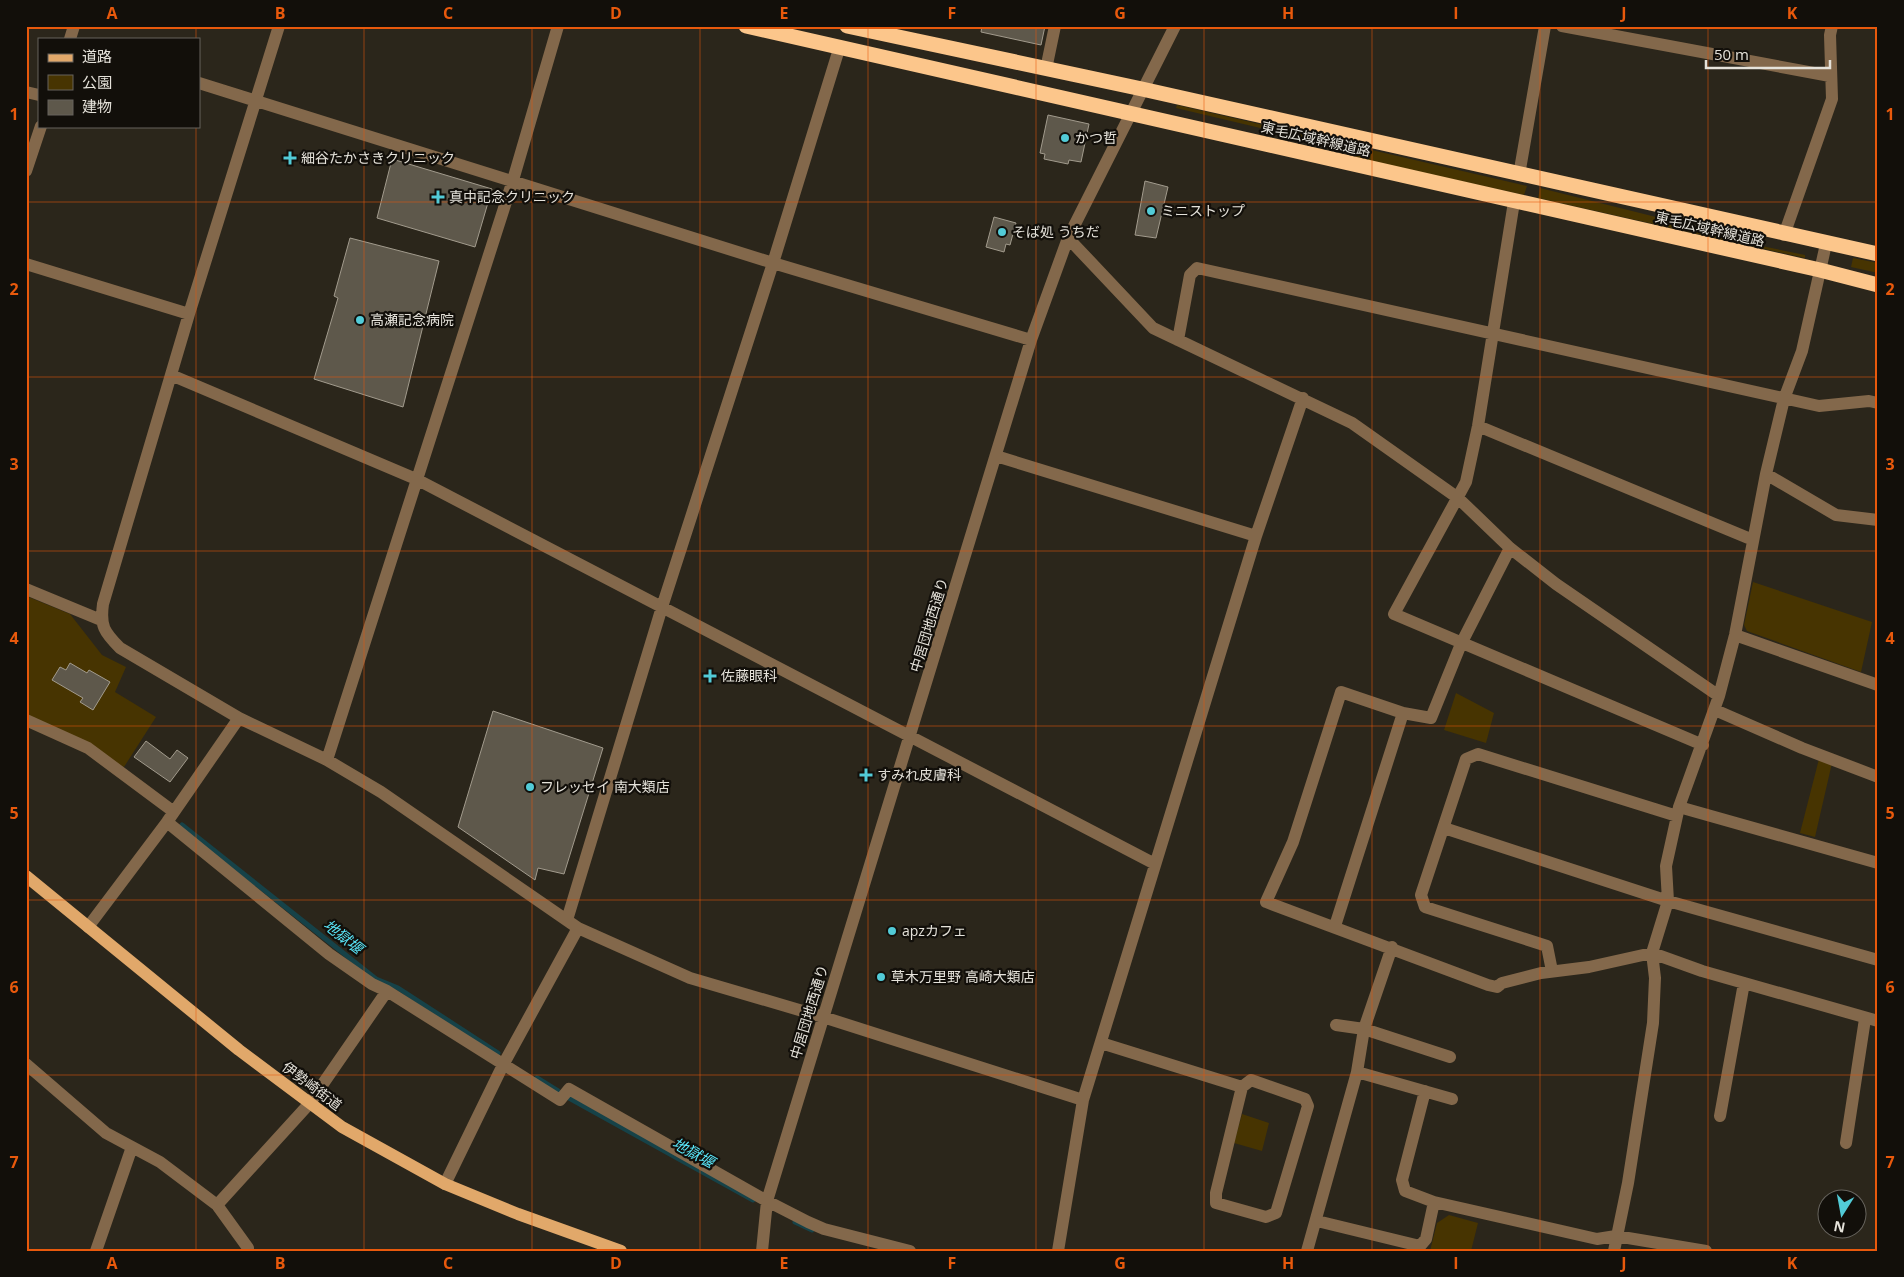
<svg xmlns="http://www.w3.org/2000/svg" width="1904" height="1277" viewBox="0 0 1904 1277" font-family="'Open Sans','Noto Sans JP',sans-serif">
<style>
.green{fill:#473401}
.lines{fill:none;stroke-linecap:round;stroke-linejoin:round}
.stream{stroke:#164248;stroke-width:5}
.building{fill:#5e584b;stroke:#a29b8d}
.minor{stroke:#83684b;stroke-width:12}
.major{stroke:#e1a86a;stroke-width:12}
.highway{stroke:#fcc68b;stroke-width:15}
.grid{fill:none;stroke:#e8590c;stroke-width:1;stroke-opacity:0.55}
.poi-dot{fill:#52cbd7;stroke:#120f0a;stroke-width:2}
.labels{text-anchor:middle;stroke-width:4.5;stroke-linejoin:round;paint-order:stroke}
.poi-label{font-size:14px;fill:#e5e2da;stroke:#120f0a;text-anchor:start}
.street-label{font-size:14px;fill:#e5e2da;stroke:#120f0a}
.water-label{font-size:15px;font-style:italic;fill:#59e5f8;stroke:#120f0a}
.neatline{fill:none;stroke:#e8590c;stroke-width:2}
.grid-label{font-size:16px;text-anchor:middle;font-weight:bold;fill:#e8590c}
</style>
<rect width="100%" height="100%" fill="#2b261b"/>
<!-- green -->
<path class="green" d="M1177,105l350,81 -3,9 -158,-35 -72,-24 -118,-28z
M1540,188l116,29 57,19 92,19v3l-267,-60z
M1853,258l25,5v10l-27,-6z
M1753,582l119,40 -11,50 -114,-41 -3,-6z
M26,596l44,18 32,41 24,12 -11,25 41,25 -32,50 -98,-53z
M1456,693l38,20 -8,30 -42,-13z
M1819,759l13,4 -17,74 -15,-4z
M1242,1114l27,9 -7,28 -28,-8z
M1449,1215l29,8 -7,28h-41l7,-28z"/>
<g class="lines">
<!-- stream -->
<path class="stream" d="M182,825l194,154 22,9 100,65
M537,1078l21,13
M569,1098l184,102
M795,1222l17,8"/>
</g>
<!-- building -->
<path class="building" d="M982,26h63l-4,19 -60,-13z
M1048,115l41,9 -8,38 -12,-2 -1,4 -24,-5 1,-5 -5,-1z
M392,159l100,30 -17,58 -98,-29z
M1145,181l23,6 -12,51 -21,-3z
M994,217l22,6 -6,22 -4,-1 -2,8 -18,-5z
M350,238l89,23 -36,146 -89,-28 24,-81 -4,-2z
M70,663l17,10 2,-3 21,12 -17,28 -13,-8 3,-4 -31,-18 8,-13 6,3z
M493,711l110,37 -39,126 -26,-6 -3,12 -77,-53z
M146,741l24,18 7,-9 11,8 -18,24 -36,-25z"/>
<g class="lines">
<!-- minor -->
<path class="minor" d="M279,26l-90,288 -86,290c-3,22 1,28 17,44l119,70 88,42 54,32 197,136 112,50 133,39 260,83
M1562,26l268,50
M70,39l4,-13
M1046,69l9,-43
M199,83l574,180 258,77
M26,92l13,3
M26,171l15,-45
M1519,175l26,-149
M1514,202l-36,224 -12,56 -72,132 309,131
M1784,235l48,-136 -2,-64 2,-9
M1068,238l85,90 199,95 106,75 52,50 46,36 163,112
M26,264l163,50
M1178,340l12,-65 7,-7 622,138 50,-5 9,2
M171,375l245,104 739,385
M1478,426l275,114
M996,456l260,80
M1766,474l70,41 42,5
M1510,548l-49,96 -30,74 -28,-5 -62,-21 -48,150 -27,60 222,83 9,2 5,-4 39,-10 48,-6 63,-14 50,18 176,50
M26,589l75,31
M1735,635l143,50
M1715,710l87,38 76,29
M26,720l62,28 86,64
M327,760l186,-580 45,-154
M1679,807l199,56
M167,822l162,132 43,30 15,7 173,109 9,-11 198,112 41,21 16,7 86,22
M1444,828l224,73 210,59
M567,920l95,-313 111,-344 66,-214
M1335,926l68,-213
M88,927l79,-105 72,-104
M1552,971l-5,-25 -122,-39 -4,-12 45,-136 12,-5 199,62
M1336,1025l28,4 86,28
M1101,1043l141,44 9,-7 54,19 3,7 -32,107 -10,4 -50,-14v-10l26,-106
M26,1064l80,69 54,29 57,43 31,43 -1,3
M1357,1072l95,27
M1425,1091l-23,89 3,11 29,11 163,37 19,-3 90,15
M1720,1116l24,-133
M1846,1143l19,-124
M445,1184l58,-119 75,-137
M217,1205l92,-101 78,-113
M1317,1221l103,25 6,-7 8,-37
M96,1251l36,-104
M762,1251l5,-50 264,-861 37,-102 107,-212
M1058,1251l25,-151 173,-564 47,-138
M1307,1251l50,-179 7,-43 28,-82
M1614,1251l14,-68 25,-160 2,-45 -3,-25 16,-52 -2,-35 13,-59 40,-111 16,-61 31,-161 18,-75 18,-48 24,-107"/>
<!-- major -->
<path class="major" d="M26,876l213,174 103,77 103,57 73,30 103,37"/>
<!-- highway -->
<path class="highway" d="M746,26l1074,244 58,15
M847,26l295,63 736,165"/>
</g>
<!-- grid -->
<path class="grid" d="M196,26v13M364,26v1225M532,26v1225M700,26v1225M868,26v1225M1036,26v1225M1204,26v1225M1372,26v1225M1540,26v1225M1708,26v1225M196,126v1125M26,202h1852M26,377h1852M26,551h1852M26,726h1852M26,900h1852M26,1075h1852"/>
<!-- markers -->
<g class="poi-dot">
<circle cx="1065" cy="138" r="5"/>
<path d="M287.5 150.5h5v5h5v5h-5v5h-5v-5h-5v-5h5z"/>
<path d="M435.5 189.5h5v5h5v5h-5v5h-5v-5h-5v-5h5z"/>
<circle cx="1151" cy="211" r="5"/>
<circle cx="1002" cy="232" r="5"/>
<circle cx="360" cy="320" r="5"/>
<path d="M707.5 668.5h5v5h5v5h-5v5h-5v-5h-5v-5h5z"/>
<path d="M863.5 767.5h5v5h5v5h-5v5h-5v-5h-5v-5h5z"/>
<circle cx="530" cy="787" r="5"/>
<circle cx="892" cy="931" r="5"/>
<circle cx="881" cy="977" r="5"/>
</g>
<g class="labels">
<!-- poi labels -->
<g class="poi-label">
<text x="1075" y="143">かつ哲</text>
<text x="301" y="163">細谷たかさきクリニック</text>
<text x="449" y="202">真中記念クリニック</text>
<text x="1161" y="216">ミニストップ</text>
<text x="1012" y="237">そば処 うちだ</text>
<text x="370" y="325">高瀬記念病院</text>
<text x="721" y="681">佐藤眼科</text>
<text x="877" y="780">すみれ皮膚科</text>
<text x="540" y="792">フレッセイ 南大類店</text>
<text x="902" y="936">apzカフェ</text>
<text x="891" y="982">草木万里野 高崎大類店</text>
</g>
<!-- street labels -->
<g class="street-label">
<text transform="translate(1316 139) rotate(13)" y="5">東毛広域幹線道路</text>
<text transform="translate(1710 229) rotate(13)" y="5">東毛広域幹線道路</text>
<text transform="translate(929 625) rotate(-73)" y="5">中居団地西通り</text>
<text transform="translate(809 1012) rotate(-73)" y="5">中居団地西通り</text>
<text transform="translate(312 1086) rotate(37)" y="5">伊勢崎街道</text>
</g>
<!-- water labels -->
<g class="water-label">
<text transform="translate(343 937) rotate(38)" y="5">地獄堰</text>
<text transform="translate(693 1153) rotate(29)" y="5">地獄堰</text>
</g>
</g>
<!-- border -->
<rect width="1904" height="1277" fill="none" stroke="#120f0a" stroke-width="55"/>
<!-- legend -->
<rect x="38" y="38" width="162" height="90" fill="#120f0a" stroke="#66635d"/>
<rect x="48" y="54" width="25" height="8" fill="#e1a86a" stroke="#66635d"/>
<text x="82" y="62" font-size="15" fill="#e5e2da">道路</text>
<rect x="48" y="75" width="25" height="15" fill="#473401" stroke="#66635d"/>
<text x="82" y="88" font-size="15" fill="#e5e2da">公園</text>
<rect x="48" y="100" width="25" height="15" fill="#5e584b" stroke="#66635d"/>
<text x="82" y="112" font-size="15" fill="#e5e2da">建物</text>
<!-- north arrow -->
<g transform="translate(1842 1214) rotate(191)"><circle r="24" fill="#120f0a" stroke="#66635d"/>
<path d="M0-4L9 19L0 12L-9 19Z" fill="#52cbd7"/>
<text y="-8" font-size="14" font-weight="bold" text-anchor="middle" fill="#e5e2da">N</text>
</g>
<!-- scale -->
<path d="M1706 60v8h124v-8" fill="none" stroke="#e5e2da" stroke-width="2.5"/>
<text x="1714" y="60" font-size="15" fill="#e5e2da" stroke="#120f0a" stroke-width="4" paint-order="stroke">50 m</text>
<rect x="28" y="28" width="1848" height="1222" class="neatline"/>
<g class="grid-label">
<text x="112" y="19">A</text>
<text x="280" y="19">B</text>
<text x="448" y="19">C</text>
<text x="616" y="19">D</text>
<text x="784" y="19">E</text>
<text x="952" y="19">F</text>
<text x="1120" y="19">G</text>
<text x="1288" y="19">H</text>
<text x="1456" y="19">I</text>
<text x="1624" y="19">J</text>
<text x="1792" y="19">K</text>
<text x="14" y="120">1</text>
<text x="1890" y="120">1</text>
<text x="14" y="295">2</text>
<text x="1890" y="295">2</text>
<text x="14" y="470">3</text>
<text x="1890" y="470">3</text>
<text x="14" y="644">4</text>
<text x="1890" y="644">4</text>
<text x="14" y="819">5</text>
<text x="1890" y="819">5</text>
<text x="14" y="993">6</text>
<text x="1890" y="993">6</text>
<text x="14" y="1168">7</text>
<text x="1890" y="1168">7</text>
<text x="112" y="1269">A</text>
<text x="280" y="1269">B</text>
<text x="448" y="1269">C</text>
<text x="616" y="1269">D</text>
<text x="784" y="1269">E</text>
<text x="952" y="1269">F</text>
<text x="1120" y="1269">G</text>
<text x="1288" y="1269">H</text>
<text x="1456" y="1269">I</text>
<text x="1624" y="1269">J</text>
<text x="1792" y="1269">K</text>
</g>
</svg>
